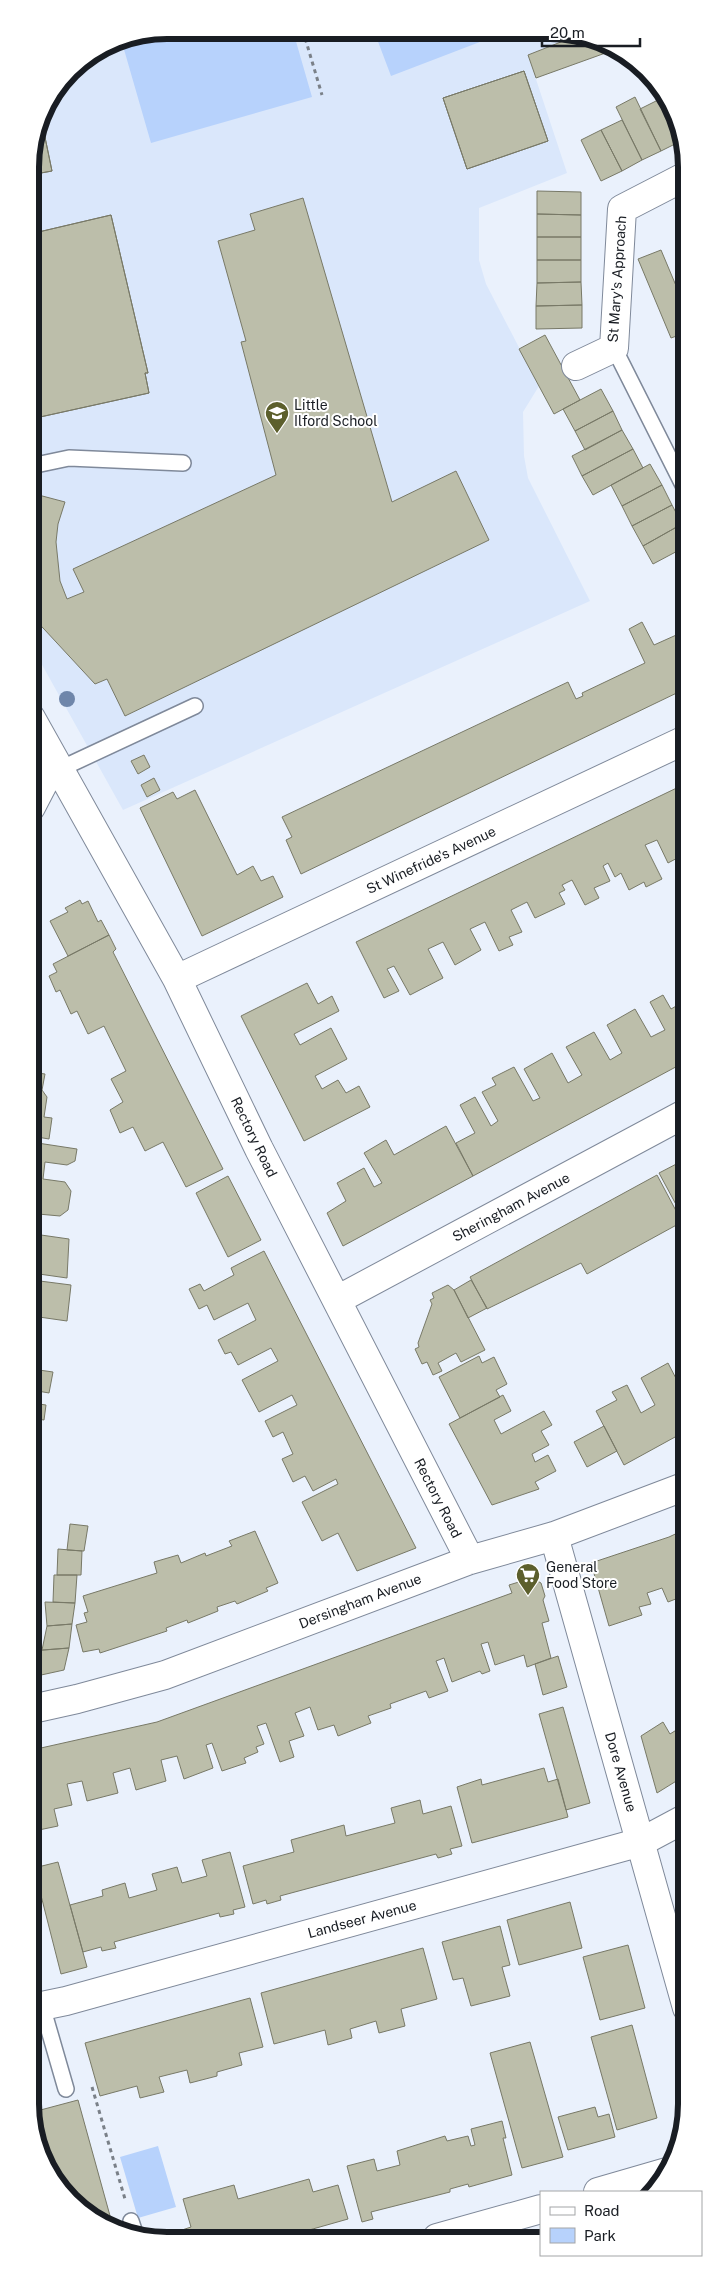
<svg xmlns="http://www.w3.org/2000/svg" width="717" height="2271" viewBox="0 0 717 2271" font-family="'Public Sans',sans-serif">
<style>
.built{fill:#dae7fb}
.green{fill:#b7d2fc}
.building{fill:#bcbeaa;stroke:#787967}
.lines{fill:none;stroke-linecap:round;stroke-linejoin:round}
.service-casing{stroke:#7f899a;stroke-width:18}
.minor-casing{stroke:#7f899a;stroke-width:30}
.path{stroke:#7a8088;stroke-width:3;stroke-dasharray:4 4;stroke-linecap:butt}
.service{stroke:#fff;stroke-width:15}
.minor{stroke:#fff;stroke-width:28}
.tree{fill:#6f86aa}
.labels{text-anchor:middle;stroke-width:4;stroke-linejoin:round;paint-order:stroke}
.street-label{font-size:14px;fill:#191d23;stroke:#fff}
.poi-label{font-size:14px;fill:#191d23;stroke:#fff;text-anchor:start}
.rim{fill:none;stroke:#191d23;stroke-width:6}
</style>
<rect width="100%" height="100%" fill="#eaf1fc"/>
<!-- built -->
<path class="built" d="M167,30l410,3 4,1 -53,21 39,118 -88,35v52l7,24 53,102 -16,26 1,44 4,22 62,123 -467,209 -92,-165 -1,-487 14,-52 26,-36 45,-30z"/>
<!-- green -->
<path class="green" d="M167,30l126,1 19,66 -161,46 -30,-104z
M374,31l132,1 -115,44z
M158,2146l18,61 -38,11 -18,-61z"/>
<!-- building -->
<path class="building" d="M581,34l30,17 -75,27 -8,-23z
M524,71l24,70 -81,28 -24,-71z
M524,71l24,70 -81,28 -24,-71z
M651,77l21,39 -3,2 -20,-40z
M635,97l26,54 -19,9 -26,-53z
M660,99l21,42 -20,10 -21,-42z
M41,118l11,53 -22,4v-17z
M41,118l11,53 -22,4v-17z
M622,120l20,40 -20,11 -21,-41z
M601,130l21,41 -21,10 -20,-41z
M537,191l44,1v23l-44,-1z
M303,198l89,304 64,-31 33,69 -364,176 -18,-37 -12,5 -64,-69v-122l34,9 -7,22 -2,18 4,39 7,18 17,-7 -11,-23 203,-94 -35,-133 5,-1 -28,-100 37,-11 -5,-16z
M537,214l44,1v22h-44z
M111,215l37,158h-3l4,20 -118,26 -1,-185z
M111,215l37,158h-3l4,20 -118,26 -1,-185z
M537,237h44v23h-44z
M661,250l24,57v26l-14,5 -33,-79z
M537,260h44v22l-44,1z
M581,282l1,23 -46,1 1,-23z
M582,305v23l-46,1v-23z
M545,335l35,65 -26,14 -35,-65z
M601,389l12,22 -38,20 -12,-22z
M613,411l9,19 -37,20 -10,-19z
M622,430l11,19 -51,27 -10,-20z
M633,449l10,19 -50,27 -11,-19z
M650,464l12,21 -40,21 -11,-21z
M662,485l10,20 -40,21 -10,-20z
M672,505l10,19 -39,22 -11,-20z
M682,524l3,5v18l-32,17 -10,-18z
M685,621v68l-384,185 -15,-34 6,-3 -10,-20 286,-135 8,17 7,-3 -1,-3 63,-30 -16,-34 13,-7 12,23 29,-13 -5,-8z
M144,755l6,12 -12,7 -7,-13z
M154,778l6,12 -13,7 -6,-12z
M685,784v76l-2,-5 -15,8 -11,-23 -12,5 17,34 -16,8 -2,-5 -15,8 -8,-17 -6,4 -7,-14 -5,3 7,15 -16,7 5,10 -14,7 -13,-25 -10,5 3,5 -6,3 6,11 -30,14 -8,-16 -16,8 11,22 -13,5 4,8 -14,6 -14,-29 -15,7 11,21 -26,15 -12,-23 -15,7 15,29 -33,17 -16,-29 -7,3 12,22 -15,7 -28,-56z
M195,790l42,85 16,-9 8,15 12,-5 10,21 -81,39 -62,-128 33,-16 4,7z
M80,900l2,4 6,-3 10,21 3,-2 8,15 -41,21 -18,-35 18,-9 -3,-4z
M109,935l7,14 -3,3 110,217 -37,18 -23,-45 -18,9 -12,-24 -13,6 -10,-23 13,-8 -12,-23 15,-8 -22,-45 -16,8 -11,-23 -6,3 -11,-24 -4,2 -7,-16 8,-4 -4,-8z
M307,983l11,21 14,-8 7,15 -45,23 6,11 31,-17 16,31 -32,17 7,13 16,-9 8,13 13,-7 11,21 -66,34 -63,-125z
M663,995l8,14 14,-8v61l-212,114 -17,-33 19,-10 -15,-28 15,-8 16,29 7,-5 -16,-29 14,-7 -4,-7 22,-11 19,34 7,-3 -16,-29 28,-16 16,30 14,-8 -16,-28 28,-15 16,28 12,-7 -15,-28 28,-16 16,28 14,-7 -15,-28z
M31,1072l14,2 -3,16 5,7 -3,20 8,1 -3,21 -18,-3z
M446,1126l27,50 -130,70 -16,-33 19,-12 -9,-18 27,-15 10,19 8,-4 -18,-30 22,-13 8,15z
M31,1142l46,7 -2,12 -8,4 -22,-3 -2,17 22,3 6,9 -3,19 -8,6 -22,-2 -2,10 -4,-1z
M686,1159v64l-27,-50z
M657,1175l25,47 -95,52 -6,-11 -94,46 -17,-32z
M228,1176l33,64 -33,17 -32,-64z
M32,1227h3l-1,7 35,5 -2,39 -35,-5z
M264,1251l152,297 -59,23 -19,-38 -16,8 -20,-39 36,-18 -2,-5 -23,12 -8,-15 -12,6 -11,-23 11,-5 -10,-22 -10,5 -8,-16 32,-16 -5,-10 -33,17 -17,-32 36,-19 -7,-13 -33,17 -7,-13 -6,2 -7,-14 38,-20 -8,-17 -34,17 -7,-15 -8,4 -10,-20 11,-5 4,7 30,-16 -3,-7z
M32,1280l39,5 -4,36 -35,-5z
M471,1280l16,28 -19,10 -14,-28z
M448,1285l6,5 31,60 -24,12 -5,-9 -18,10 4,8 -9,4 -6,-13 -5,2 -7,-15 4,-2 -1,-4 14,-39 -2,-4 4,-2 -2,-5z
M32,1335l6,1 -4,22h-2z
M479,1356l3,7 12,-6 13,27 -11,6 4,7 -40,21 -21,-41z
M668,1363l14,27 4,-2v43l-62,34 -28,-54 21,-11 -5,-8 15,-7 14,28 14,-8 -14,-27z
M32,1369l21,3 -4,21 -17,-3z
M503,1395l8,16 -17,9 7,14 43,-23 8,14 -11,6 8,14 -17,9 3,8 13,-7 8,16 -21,11 4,7 -47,16 -43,-81z
M32,1403l14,2 -2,15 -12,-2z
M604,1426l13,25 -30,16 -13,-25z
M70,1524l18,2 -4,25 -17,-1z
M686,1529v66l-18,7 -6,-14 -15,5 4,11 -12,3 3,8 -33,11 -18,-63 78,-26z
M255,1531l23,52 -12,5 2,3 -31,13 -2,-3 -18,6 1,4 -30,12 -1,-3 -21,8 1,3 -67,22 -1,-4 -16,3 -7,-27 11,-3 -3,-9 4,-1 -5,-16 74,-23 -3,-11 24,-7 3,8 24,-10 1,3 26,-10 -3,-5z
M58,1549l24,2 -1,24h-24z
M54,1575h23l-2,28 -22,-1z
M532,1578l9,5 4,13 -2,4 6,21 -7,2 9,35 -24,9 -3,-12 -29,10 -7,-23 -7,2 9,27 -8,3 -2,-3 -28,11 -8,-24 -8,3 12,30 -19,7 -3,-7 -36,13 1,4 -23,8 3,7 -33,13 -4,-11 -16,5 -8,-23 -15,6 9,23 -15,5 5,16 -14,5 -14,-39 -9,3 7,18 -8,3 2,5 -14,6 2,5 -24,8 -10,-28 -6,2 7,23 -29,11 -7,-23 -16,4 5,21 -30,9 -6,-22 -17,5 5,20 -31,8 -5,-20 -15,3 5,21 -18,4 4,17 -24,5 -2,-81 125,-28 355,-129 -3,-8z
M45,1602l30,1 -3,21 -25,2z
M72,1624l-3,24 -27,2 5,-24z
M69,1648l-5,22 -32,7v-26z
M558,1656l9,31 -24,8 -8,-31z
M563,1707l27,96 -24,7 -27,-96z
M663,1722l7,12 16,-10v51l-29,18 -16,-57z
M544,1768l4,14 10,-3 10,38 -96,26 -15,-56 24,-8 1,6z
M420,1800l3,14 28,-8 11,40 -12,3 2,5 -14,4 -2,-4 -156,42 1,4 -14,4 -1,-4 -13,4 -10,-38 51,-14 -3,-12 53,-15 2,11 49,-13 -4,-15z
M230,1852l15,55 -12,3 1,4 -14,3 -1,-4 -105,29 2,6 -14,3 -1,-4 -18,5 -13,-47 33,-9 -1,-6 23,-7 4,15 28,-8 -5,-16 25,-7 5,16 25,-7 -5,-16z
M58,1862l29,105 -26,7 -27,-106z
M570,1902l12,46 -63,17 -12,-45z
M500,1926l10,39 -8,2 8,29 -39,10 -8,-28 -10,2 -11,-38z
M628,1945l17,63 -45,12 -17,-63z
M423,1948l14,51 -36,10 4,17 -26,7 -3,-12 -26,8 2,9 -24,7 -3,-15 -51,14 -13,-51z
M250,1998l13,49 -24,6 3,12 -25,7v4l-27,7 -3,-13 -28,7 5,15 -24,6 -3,-12 -37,10 -15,-53z
M632,2025l25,93 -40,12 -26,-93z
M530,2042l33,115 -41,11 -32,-115z
M78,2100l34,123 -42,-22 -35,-65 -2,-10v-14z
M595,2107l3,10 11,-3 6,23 -47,13 -10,-33z
M502,2121l4,17h-3l9,37 -43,12 -1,-3 -18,5v3l-79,20 2,7 -11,3 -15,-56 27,-7 3,12 23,-6 -3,-14 48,-15 2,5 21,-5 3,10 4,-1 -4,-16z
M309,2179l4,13 25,-7 10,34 -67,19h-100l-2,-7 12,-4 -8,-28 51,-14 4,14z"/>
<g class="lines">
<!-- service casing -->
<g class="service-casing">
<path id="service" d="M614,348l71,141
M31,466l38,-8 114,5
M60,769l135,-63
M42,2006l24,83
M131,2221l5,15"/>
</g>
<!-- minor casing -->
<g class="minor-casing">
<path id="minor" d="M576,366l38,-18 8,-139 62,-32
M31,718l146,261 82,170 211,411
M31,807l14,-27 15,-11
M177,979l508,-239
M337,1300l349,-187
M554,1536l133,472
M32,1709l45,-10 88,-24 305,-115 84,-24 132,-50
M32,2008l34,-7 575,-159 45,-24
M598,2192l69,-20
M437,2238l104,-29"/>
</g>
<!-- path -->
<path class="path" d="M303,31l19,64
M92,2087l33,112"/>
<!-- service -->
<use href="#service" class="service"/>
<!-- minor -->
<use href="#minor" class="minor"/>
</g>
<!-- trees -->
<circle class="tree" cx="67" cy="699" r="8"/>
<!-- icons -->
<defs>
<g id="school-pin" transform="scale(1.25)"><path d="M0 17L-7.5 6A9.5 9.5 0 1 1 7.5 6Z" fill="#5c5f2c" stroke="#fff"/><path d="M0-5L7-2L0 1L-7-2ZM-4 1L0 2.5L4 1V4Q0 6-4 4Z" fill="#fff"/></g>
<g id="supermarket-pin" transform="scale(1.25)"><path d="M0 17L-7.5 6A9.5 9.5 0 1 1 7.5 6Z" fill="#5c5f2c" stroke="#fff"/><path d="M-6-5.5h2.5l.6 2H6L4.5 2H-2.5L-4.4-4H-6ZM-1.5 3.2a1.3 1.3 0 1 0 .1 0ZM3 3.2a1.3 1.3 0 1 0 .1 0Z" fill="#fff"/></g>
</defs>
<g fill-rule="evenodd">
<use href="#school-pin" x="277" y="413"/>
<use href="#supermarket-pin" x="528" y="1575"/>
</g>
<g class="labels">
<!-- street labels -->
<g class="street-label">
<text transform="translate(617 279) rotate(-86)" y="5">St Mary's Approach</text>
<text transform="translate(431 860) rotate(-25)" y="5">St Winefride's Avenue</text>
<text transform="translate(254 1137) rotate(64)" y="5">Rectory Road</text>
<text transform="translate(511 1207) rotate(-28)" y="5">Sheringham Avenue</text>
<text transform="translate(438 1498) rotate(63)" y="5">Rectory Road</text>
<text transform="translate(360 1601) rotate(-21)" y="5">Dersingham Avenue</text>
<text transform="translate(621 1772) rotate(74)" y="5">Dore Avenue</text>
<text transform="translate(362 1919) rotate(-15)" y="5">Landseer Avenue</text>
</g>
<!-- poi labels -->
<g class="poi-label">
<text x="294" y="410">Little<tspan x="294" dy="16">Ilford School</tspan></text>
<text x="546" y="1572">General<tspan x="546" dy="16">Food Store</tspan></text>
</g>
</g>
<!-- crop -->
<path d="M0 0H717V2271H0ZM167 39H550A128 128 0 0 1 678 167V2104A128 128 0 0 1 550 2232H167A128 128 0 0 1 39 2104V167A128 128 0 0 1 167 39Z" fill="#fff" fill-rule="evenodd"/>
<path class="rim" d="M167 39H550A128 128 0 0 1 678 167V2104A128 128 0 0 1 550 2232H167A128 128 0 0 1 39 2104V167A128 128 0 0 1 167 39Z"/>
<!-- legend -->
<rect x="540" y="2191" width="162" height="65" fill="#ffffff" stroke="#a3a5a7"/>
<rect x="550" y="2207" width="25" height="8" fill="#ffffff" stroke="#a3a5a7"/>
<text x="584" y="2216" font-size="15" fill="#191d23">Road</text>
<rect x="550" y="2228" width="25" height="15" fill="#b7d2fc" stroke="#a3a5a7"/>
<text x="584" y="2241" font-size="15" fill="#191d23">Park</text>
<!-- scale -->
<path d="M542 38v8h98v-8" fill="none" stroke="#191d23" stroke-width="2.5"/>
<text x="550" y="38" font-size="15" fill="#191d23" stroke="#ffffff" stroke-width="4" paint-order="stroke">20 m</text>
</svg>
